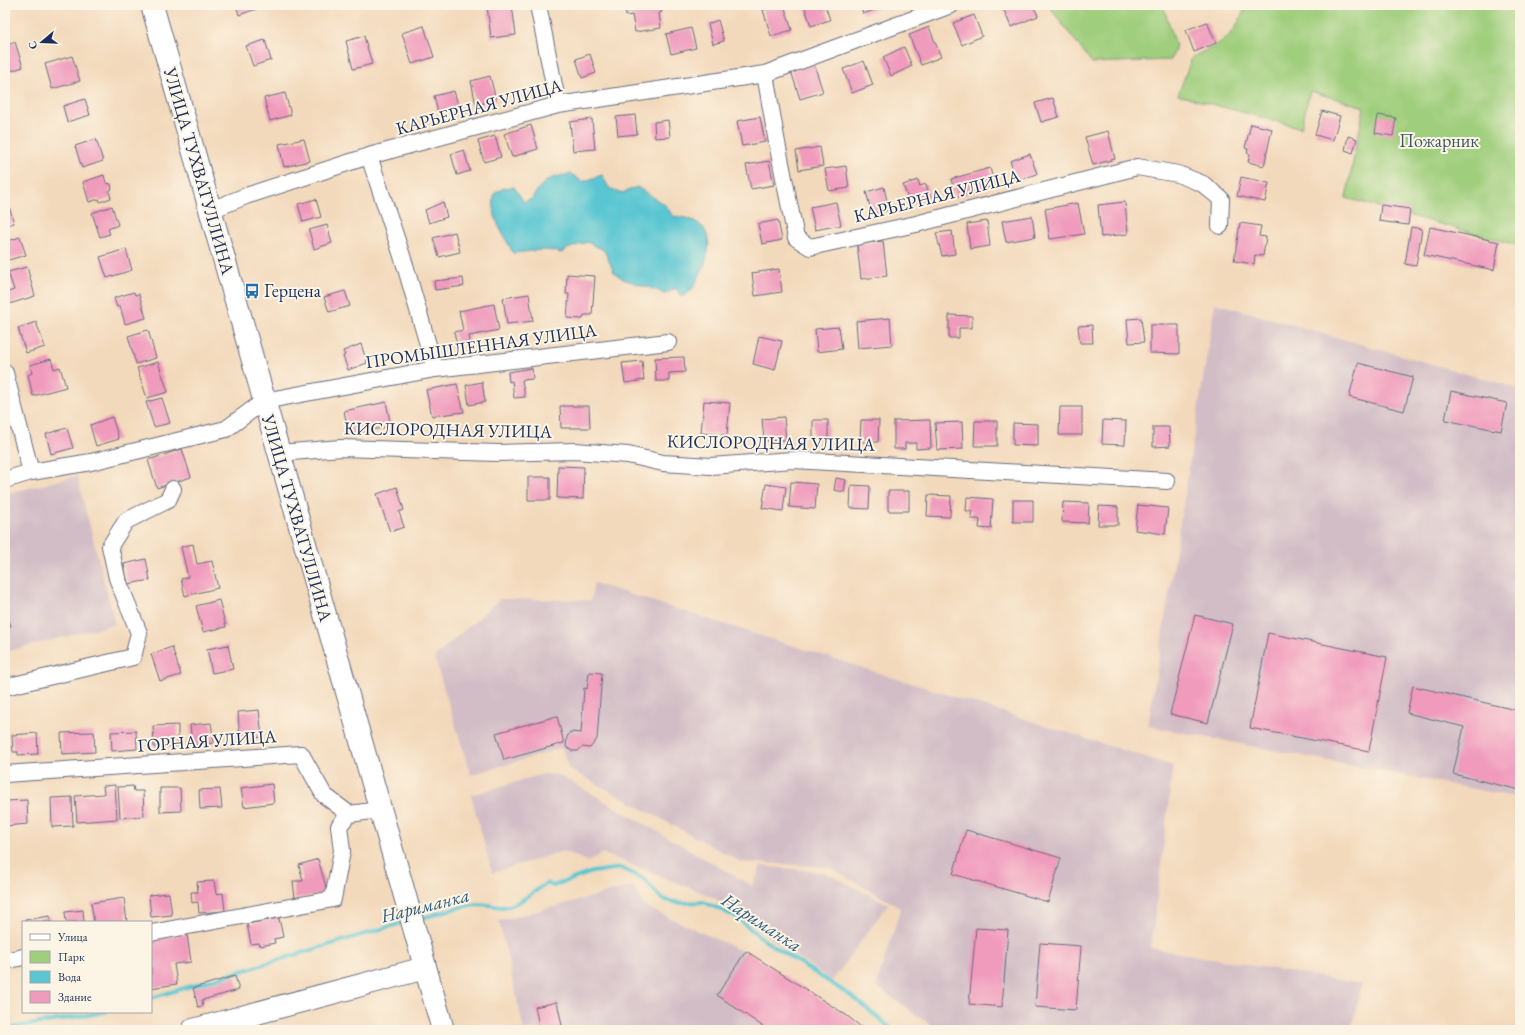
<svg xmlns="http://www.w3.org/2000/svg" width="1525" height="1035" viewBox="0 0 1525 1035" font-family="'EB Garamond',serif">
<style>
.industrial{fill:#d2bdc6}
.green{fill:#9fce7c;stroke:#5d7e6d}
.water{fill:#5ac6d2;stroke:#3a7a98}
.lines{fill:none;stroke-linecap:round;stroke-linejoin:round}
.stream{stroke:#5ac6d2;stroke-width:4}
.building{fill:#f09abc}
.street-casing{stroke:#676a7f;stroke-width:18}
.secondary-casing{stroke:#676a7f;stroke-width:24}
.primary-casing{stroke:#676a7f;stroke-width:24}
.street{stroke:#fff;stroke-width:16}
.secondary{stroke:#fff;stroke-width:22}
.primary{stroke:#fff;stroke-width:22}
.labels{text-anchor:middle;stroke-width:4;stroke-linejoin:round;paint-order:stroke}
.street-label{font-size:18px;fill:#1b2f5e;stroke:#fcf5e5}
.park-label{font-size:18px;fill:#3c5766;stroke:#fcf5e5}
.poi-label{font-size:18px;fill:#1b2f5e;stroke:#fcf5e5;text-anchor:start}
.water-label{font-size:19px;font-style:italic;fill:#2e5c81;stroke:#fcf5e5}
</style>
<rect width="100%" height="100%" fill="#fcf5e5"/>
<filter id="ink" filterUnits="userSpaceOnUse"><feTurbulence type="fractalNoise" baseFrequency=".025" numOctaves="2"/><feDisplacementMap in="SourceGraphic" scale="8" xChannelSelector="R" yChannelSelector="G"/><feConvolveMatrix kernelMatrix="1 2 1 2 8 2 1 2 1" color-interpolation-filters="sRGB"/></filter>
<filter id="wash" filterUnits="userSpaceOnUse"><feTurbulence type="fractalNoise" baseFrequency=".012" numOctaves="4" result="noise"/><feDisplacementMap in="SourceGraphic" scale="16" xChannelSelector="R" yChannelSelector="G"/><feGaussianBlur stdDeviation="0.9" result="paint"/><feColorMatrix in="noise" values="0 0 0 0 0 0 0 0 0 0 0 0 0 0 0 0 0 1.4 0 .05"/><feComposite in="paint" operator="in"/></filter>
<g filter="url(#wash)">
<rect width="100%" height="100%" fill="#f3d9bb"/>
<!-- industrial -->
<path class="industrial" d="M1215,303l305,86v409l-372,-72z
M77,476l38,148 -110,28v-158z
M594,583l579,183 -22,182 211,36 -11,46h-413l-62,-44 25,-78 -72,-41 -88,-5 -172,-93 -7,-21 -91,27 -37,-118 66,-58 91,1z
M543,774l16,1 193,111 9,-20 63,6 64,32 -56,77 -119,-84 -111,-44 -14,9 -25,-11 -71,22 -21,-78z
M633,886l11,20 100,46 101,66 15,12h-336l-25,-109z"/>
<!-- green -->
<path class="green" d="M1048,5h115l13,41 -5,14 -79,3z
M1246,5h274v241l-174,-48 18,-91 -54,-16 -9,37 -123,-33 14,-38c30,-14 42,-19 54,-52z"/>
<!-- water -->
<path class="water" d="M572,174l10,8 20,-7 7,13 13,5 15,-6 28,18 8,11c36,3 43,23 29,54 -7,14 -7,19 -20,27l-6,-9 -12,6 -5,-3 -36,-12 -9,-7 -10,-22 -17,-8 -20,7 -6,4c-16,-6 -31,-1 -48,0 -10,-21 -24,-36 -18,-60l9,-5 10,-1 10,15 8,-3c11,-20 18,-22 40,-25z"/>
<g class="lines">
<!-- stream -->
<path class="stream" d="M418,919c20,-5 39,-13 61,-15 9,0 17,3 24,3 16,-1 31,-16 44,-24l6,3 39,-14 29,-4 23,11 18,20 17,4 25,-1 32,15 28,23 90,58 39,32
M151,998l254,-76
M5,1029l101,-17"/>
</g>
<g id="blocks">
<!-- building -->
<path class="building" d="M236,5h22l1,3 -20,7z
M499,5h13l4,30 -25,3 -4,-32z
M625,5h35l2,7 -3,1 2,15 -26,4 -3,-17 -6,1z
M779,5h5l8,25 -21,6 -8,-26z
M804,5h21l5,15 -19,6z
M860,5h29l-26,9z
M1002,5h31l5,11 -27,11z
M974,15l8,21 -20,9 -9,-22z
M718,20l6,21 -11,3 -5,-20z
M1207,22l9,21 -22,9 -8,-22z
M424,26l10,31 -22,7 -10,-31z
M929,27l12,30 -20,8 -12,-30z
M691,28l5,20 -25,6 -5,-20z
M364,36l8,28 -19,5 -7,-28z
M265,40l6,20 -18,6 -7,-20z
M15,42l8,25 -18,6v-27z
M904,47l8,19 -21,10 -8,-19z
M590,54l6,19 -14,5 -6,-19z
M72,56l8,25 -28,8 -7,-25z
M864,61l9,24 -21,8 -9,-24z
M814,64l9,28 -23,7 -9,-28z
M490,76l6,24 -20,5 -5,-24z
M454,91l5,17 -21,5 -4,-17z
M285,93l6,22 -21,6 -6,-23z
M1053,98l6,19 -18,5 -6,-19z
M85,99l5,16 -23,7 -4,-16z
M1322,111l18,5 -7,24 -18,-5z
M635,115l2,19 -19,2 -2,-19z
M1378,115l18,3 -3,18 -18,-3z
M760,117l5,25 -23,4 -5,-25z
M592,119l3,30 -22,2 -3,-29z
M668,120l2,17 -15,1 -1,-16z
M1251,124l21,5 -8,37 -16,-4 2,-8 -3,-1 1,-4 -3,-1z
M531,125l7,24 -26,8 -8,-23z
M1108,131l7,28 -22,6 -8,-28z
M495,136l6,21 -17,5 -6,-21z
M1348,136l9,3 -4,14 -8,-3z
M96,139l7,22 -21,7 -7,-22z
M304,139l6,22 -26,6 -5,-23z
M820,147l3,19 -24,4 -3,-19z
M464,150l6,21 -13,4 -6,-21z
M1030,154l7,20 -20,7 -7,-20z
M769,161l5,24 -23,4 -5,-24z
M846,166l3,22 -20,3 -4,-22z
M990,168l5,18 -39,11 -5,-18z
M104,175l2,8 5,1 1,5 -3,2 2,7 -11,4 -1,-3 -10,3 -6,-20z
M1241,177l28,6 -4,19 -28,-6z
M918,180l2,6 6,-2 4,13 -20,7 -7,-19z
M884,187l5,23 -17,4 -6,-22z
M316,199l5,18 -18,5 -5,-18z
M443,202l4,15 -18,6 -4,-13z
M836,202l5,23 -26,5 -5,-23z
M1125,202l3,32 -27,3 -3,-32z
M1078,203l6,31 -34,5 -5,-30z
M1381,205l29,4 -2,16 -29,-4z
M9,206l5,17 -9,3v-19z
M112,206l6,19 -10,4 2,5 -10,3 -8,-24z
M1032,216l3,21 -29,5 -4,-21z
M778,220l4,20 -20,4 -4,-20z
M987,221l3,25 -20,3 -3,-25z
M1240,223l21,3 -2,10 7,1 -3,19 -8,-1 -1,9 -20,-3z
M327,225l5,18 -18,6 -5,-19z
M1411,227l11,2 -6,37 -11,-2z
M1430,227l69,15 -5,28 -70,-15z
M952,231l3,23 -13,2 -6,-23z
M455,232l5,20 -21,5 -6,-19z
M20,237l6,18 -21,6v-19z
M883,241l4,35 -26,3 -4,-35z
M126,249l6,21 -25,8 -7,-21z
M27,267l8,29 -29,9 -1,-12 9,-3 -6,-18z
M779,269l3,23 -27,4 -3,-23z
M567,274l28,2 -3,39h-8l-1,4 -16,-1 2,-24h-3z
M463,278l1,8 -29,4 -1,-9z
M345,291l5,15 -21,6 -5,-15z
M134,292l1,3 4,-1 7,24 -21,6 -5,-18 -3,1 -3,-9z
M529,294l4,27 -26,3 -4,-26z
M494,304l5,26 -30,6 1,6 -13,3 -3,-13 9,-2 -4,-19z
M949,315l23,1v12h-13v10h-10z
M890,318l2,27 -34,3 -2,-27z
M1141,318l3,24 -15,1 -2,-24z
M36,322l9,25 -19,6 -8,-25z
M1092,325l1,18h-13l-2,-17z
M1150,325h29v29l-29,-1z
M839,327l3,22 -25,3 -2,-23z
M148,330l8,28 -20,6 -8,-28z
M759,336l23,5 -7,29 -22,-6z
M361,344l6,19 -19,7 -5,-14 2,-1 -2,-4z
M684,357l1,15 -16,1v8h-13l-1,-23z
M51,359l3,10 6,-2 6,20 -33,9 -5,-21 4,-2 -2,-8z
M642,361l2,19 -19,3 -3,-20z
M158,362l10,30 -21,6 -10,-30z
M1358,363l55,14 -9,34 -55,-14z
M532,368l1,11 -11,1 3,17 -11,1 -2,-17 -3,1 -1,-10z
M482,382l3,20 -16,3 -3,-20z
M457,384l7,28 -32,4 -6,-26z
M1451,391l56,12 -6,28 -56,-11z
M162,398l8,25 -16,4 -8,-25z
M704,401l26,2 -3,32 -26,-2z
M386,402l5,24 -42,9 -5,-24z
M560,406h29l1,22h-29z
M1060,407h22v28h-23z
M112,417l7,22 -23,7 -6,-21z
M784,417l2,23 -22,1 -2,-22z
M813,420h15v19l-15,1z
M861,420h18l-1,22h-18z
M930,420l1,28 -15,1v-6h-11v6h-11v-28z
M1103,420l23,1 -1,24 -23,-1z
M975,421h22v25h-23z
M962,422l1,27 -26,1 -2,-27z
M1013,423l25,1v22l-25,-1z
M1153,427h16l1,19 -17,1z
M67,428l6,20 -22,6 -5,-20z
M182,449l9,28 -34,11 -9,-28z
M558,466l26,1 -1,32 -26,-1z
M528,477h22v23h-22z
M836,478l10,2 -2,12 -10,-2z
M791,482l26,2 -2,25 -26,-2z
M766,484l20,3 -3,24 -21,-3z
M851,485l19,1 -1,23 -19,-1z
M397,487l7,23 -5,2 5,15 -14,5 -13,-38z
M888,491h21v20h-21z
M928,495l23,1 -1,21 -23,-1z
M967,497l26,2 -2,30 -12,-1 1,-9h-9l1,-8h-6z
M1013,500h20v22h-20z
M1063,502l26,1 -1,20 -26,-1z
M1138,505l30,3 -3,26 -30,-4z
M1099,506l19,1v18h-20z
M193,544l4,20 15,-3 6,27 -33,8 -4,-17 7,-2 -7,-30z
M146,559l4,21 -22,4 -4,-20z
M219,600l7,27 -23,5 -7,-26z
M5,609l6,17 -6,2z
M1195,615l38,9 -25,99 -38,-9z
M1268,633l119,24 -18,94 -119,-23z
M228,645l5,24 -21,4 -5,-24z
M172,647l9,28 -21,6 -9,-27z
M589,672l13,1 -5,66 -7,9 -8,-1 -4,4h-6l-6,-4 1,-10 3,-5 11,1 3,-45 3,1z
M1413,686l107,25v79l-67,-16 11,-47 -57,-14z
M259,710l3,27 -22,3 -2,-28z
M557,716l7,27 -60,17 -8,-27z
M211,723l3,20 -22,2 -2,-20z
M178,725v21l-24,1 -1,-21z
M136,731l1,18 -25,2 -1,-19z
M94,732l1,20 -33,2 -1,-21z
M37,733l1,21 -20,1v-3h-5l-1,-17z
M272,784l2,19 -30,4 -3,-19z
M115,785l2,34 -40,3 -2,-26 29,-2 -1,-8z
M133,786l1,5h9l1,25 -24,2 -2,-31z
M160,788h20l1,23 -21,1z
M220,789l2,19 -22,1 -1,-19z
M72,797l1,29 -21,1 -1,-29z
M27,800l1,24 -23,2v-25z
M966,830l95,28 -13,44 -95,-28z
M318,859l10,35 -33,4 -2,-17h10l-4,-16z
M214,881l2,13 7,-1 2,18 -26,2 -1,-11 -6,1 -1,-11h7l-1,-10z
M169,893l3,22 -21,2 -2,-22z
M124,898l3,24h-33l-3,-19z
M83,910l1,12h-18l-1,-10z
M50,916l1,6h-26v-2z
M279,918l4,19 -9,2 1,4 -15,3 -1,-3 -8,1 -4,-20z
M976,928l32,2 -6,77 -33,-3z
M187,934l4,28 -17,2 3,20 -26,4v-49z
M1040,943l41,3 -5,64 -41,-3z
M746,951l100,64 19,15h-97l-51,-35z
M235,976l4,14 -37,10 1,6 -5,1 -5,-19z
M557,1002l6,28h-23l-5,-23z"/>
</g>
</g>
<g filter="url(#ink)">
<use href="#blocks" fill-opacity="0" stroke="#676a7f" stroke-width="1"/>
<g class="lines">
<!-- street casing -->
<g class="street-casing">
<path id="street" d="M538,5l20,100
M765,74l12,69 19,95 14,9 106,-23 221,-57 41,7 25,10 18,15 -1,27
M369,156l36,109 30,104
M211,210l35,-14 123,-40 189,-51 207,-31 186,-69
M5,373l26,99
M279,453l62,-5 157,5 77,-2 53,4 35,8 48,3 82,-6 374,21
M5,480l26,-8 60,-10 135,-33 38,-28 171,-32 233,-27
M5,687l128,-30 6,-24 -22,-55 -7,-32 16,-25 42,-21 5,-11
M5,774l296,-20 23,41 25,19 31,-4
M151,933l182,-34 9,-48 -3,-25 10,-12
M5,961l18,-4"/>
</g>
<!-- secondary casing -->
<g class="secondary-casing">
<path id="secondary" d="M193,1030l232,-62"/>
</g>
<!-- primary casing -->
<g class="primary-casing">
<path id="primary" d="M152,5l291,1025"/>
</g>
<!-- street -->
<use href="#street" class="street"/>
<!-- secondary -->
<use href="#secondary" class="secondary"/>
<!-- primary -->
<use href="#primary" class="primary"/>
</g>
</g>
<!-- icons -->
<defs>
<g id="bus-bare" transform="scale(1.2)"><path d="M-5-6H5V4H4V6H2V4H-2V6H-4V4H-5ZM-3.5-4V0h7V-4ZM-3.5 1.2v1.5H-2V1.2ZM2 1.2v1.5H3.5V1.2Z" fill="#1f6fb2" stroke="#fcf5e5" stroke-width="2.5" paint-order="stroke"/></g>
</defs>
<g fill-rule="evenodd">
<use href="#bus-bare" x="252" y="291"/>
</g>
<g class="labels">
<!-- street labels -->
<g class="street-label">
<text transform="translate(479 107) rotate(-15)" y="6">КАРЬЕРНАЯ УЛИЦА</text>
<text transform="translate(199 171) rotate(74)" y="6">УЛИЦА ТУХВАТУЛЛИНА</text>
<text transform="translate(937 196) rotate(-14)" y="6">КАРЬЕРНАЯ УЛИЦА</text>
<text transform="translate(481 346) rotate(-8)" y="6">ПРОМЫШЛЕННАЯ УЛИЦА</text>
<text transform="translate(448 430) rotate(1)" y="6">КИСЛОРОДНАЯ УЛИЦА</text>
<text transform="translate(771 443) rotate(1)" y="6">КИСЛОРОДНАЯ УЛИЦА</text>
<text transform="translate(297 518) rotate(74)" y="6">УЛИЦА ТУХВАТУЛЛИНА</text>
<text transform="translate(207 741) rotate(-4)" y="6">ГОРНАЯ УЛИЦА</text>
</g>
<!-- park labels -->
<g class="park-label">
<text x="1439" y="147">Пожарник</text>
</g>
<!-- poi labels -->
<g class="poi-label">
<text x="264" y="297">Герцена</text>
</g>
<!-- water labels -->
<g class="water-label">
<text transform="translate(425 905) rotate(-14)" y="7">Нариманка</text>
<text transform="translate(762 922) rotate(33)" y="7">Нариманка</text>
</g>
</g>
<!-- margin -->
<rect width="1525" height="1035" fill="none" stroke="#fcf5e5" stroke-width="20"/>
<!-- legend -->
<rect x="22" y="921" width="130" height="92" fill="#fcf5e5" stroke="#a2a6af"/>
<rect x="30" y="934" width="20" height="6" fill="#ffffff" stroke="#a2a6af"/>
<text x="58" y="941" font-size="12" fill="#1b2f5e">Улица</text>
<rect x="30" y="951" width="20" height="12" fill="#9fce7c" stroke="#a2a6af"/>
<text x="58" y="961" font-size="12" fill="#1b2f5e">Парк</text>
<rect x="30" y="971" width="20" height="12" fill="#5ac6d2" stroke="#a2a6af"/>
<text x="58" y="981" font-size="12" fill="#1b2f5e">Вода</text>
<rect x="30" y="991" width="20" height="12" fill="#f09abc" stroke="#a2a6af"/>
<text x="58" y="1001" font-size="12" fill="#1b2f5e">Здание</text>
<!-- north arrow -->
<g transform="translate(42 42) rotate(251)" stroke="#fcf5e5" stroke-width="3" paint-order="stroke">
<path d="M0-3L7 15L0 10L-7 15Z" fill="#1b2f5e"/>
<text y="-6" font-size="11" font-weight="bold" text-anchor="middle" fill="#1b2f5e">С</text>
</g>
</svg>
